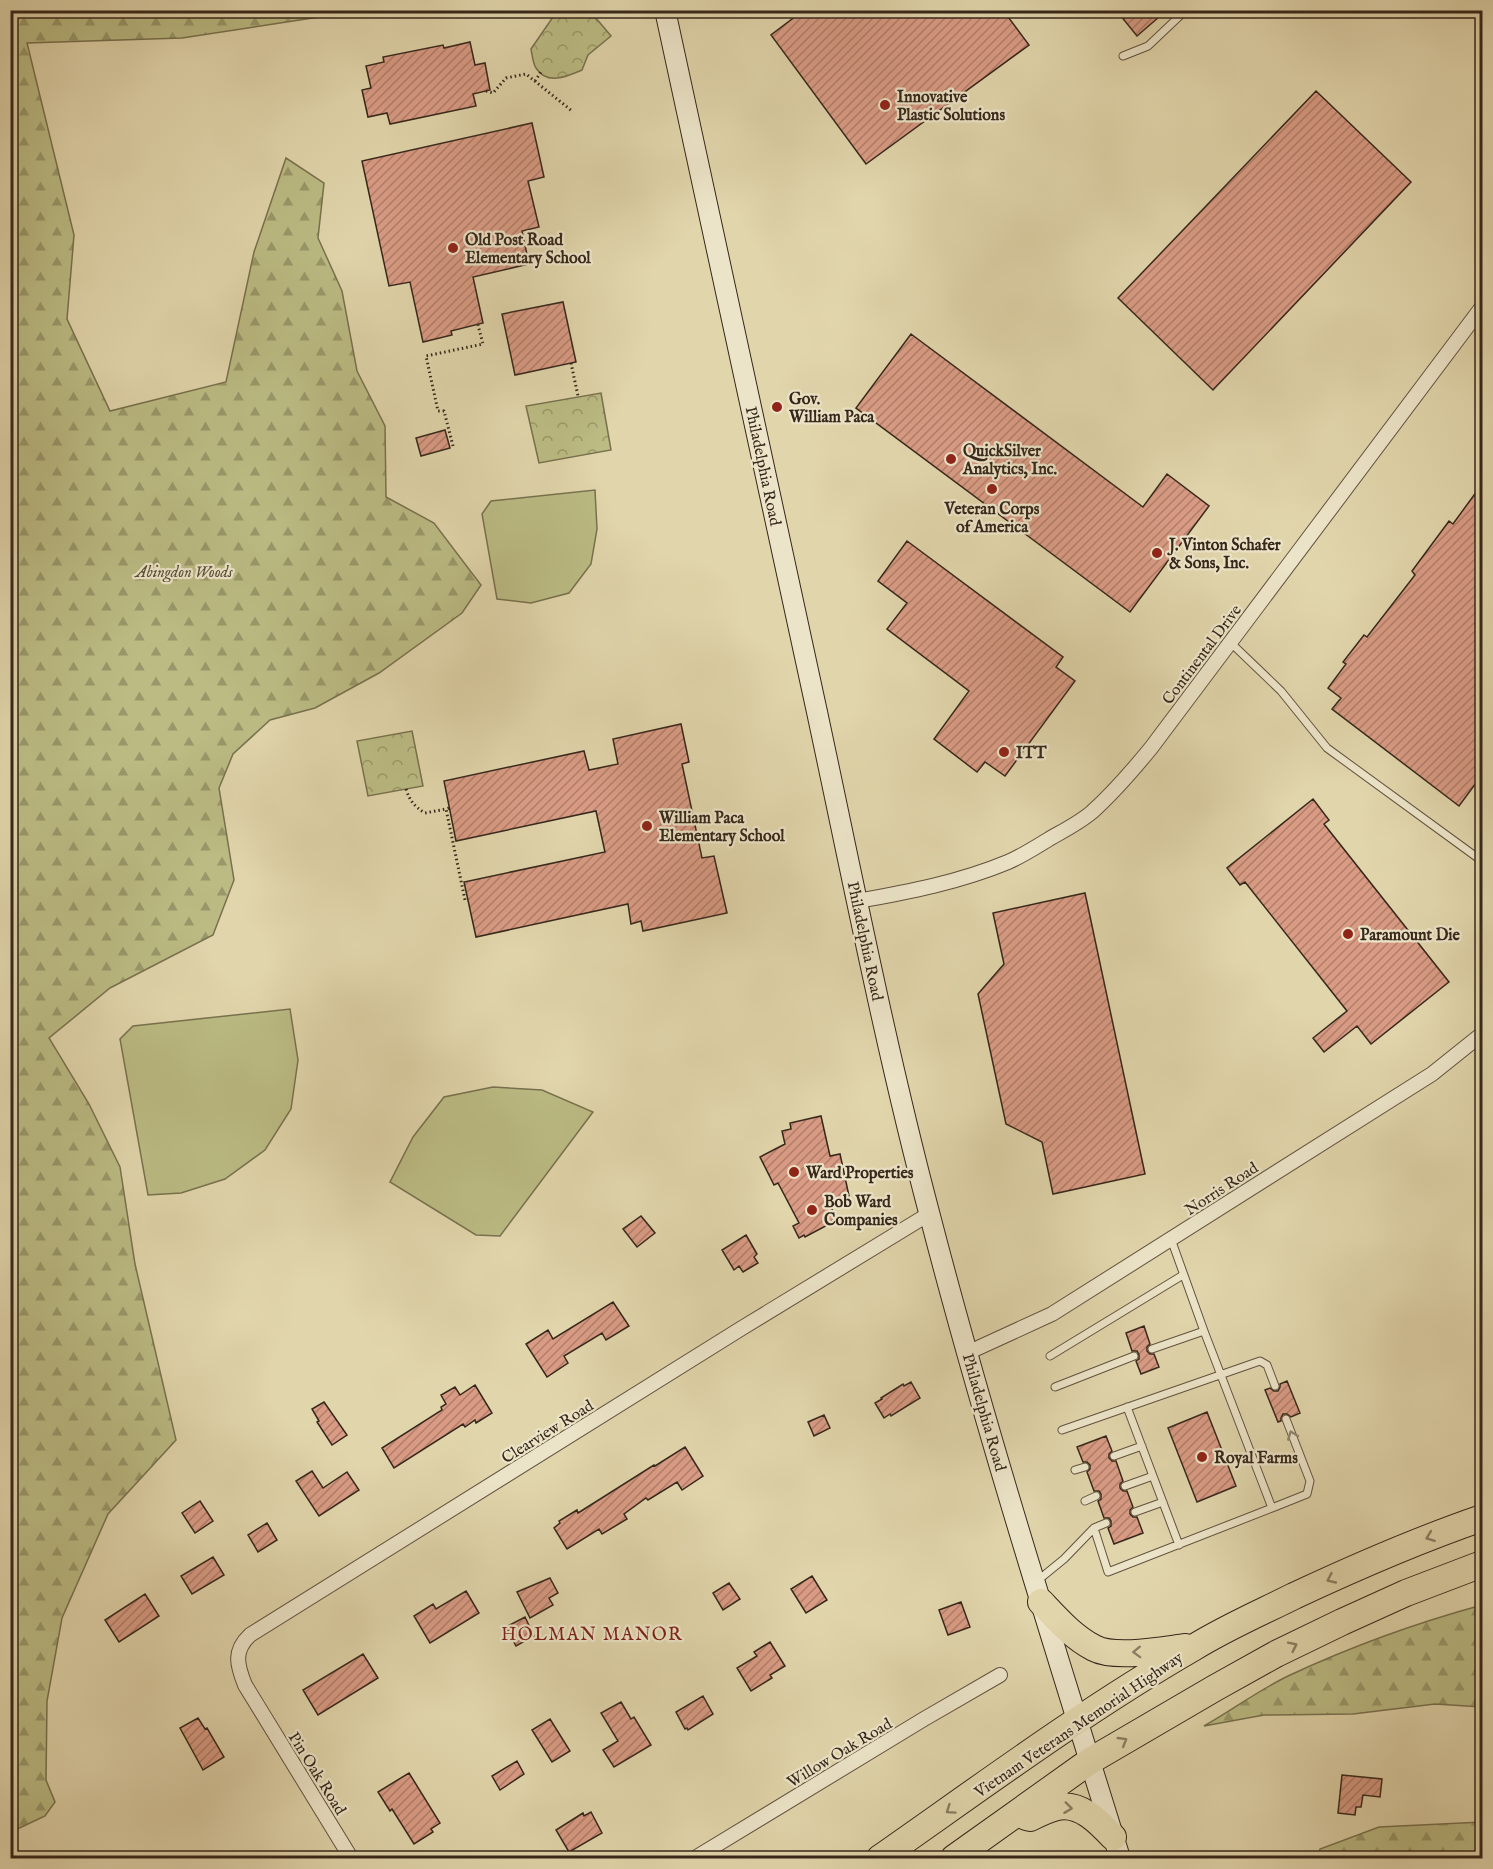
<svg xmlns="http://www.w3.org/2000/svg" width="1493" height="1869" viewBox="0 0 1493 1869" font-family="'IM FELL English',serif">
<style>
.green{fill:#bbbb83;stroke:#78714f;stroke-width:1.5}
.forest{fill:url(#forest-firs);stroke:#78714f;stroke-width:1.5}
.park{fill:url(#park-crowns);stroke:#78714f;stroke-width:1.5}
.building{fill:url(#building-hatch);stroke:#36271b;stroke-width:1.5}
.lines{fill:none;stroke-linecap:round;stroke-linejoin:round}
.lane-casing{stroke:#61523f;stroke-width:9}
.street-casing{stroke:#61523f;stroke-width:16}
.secondary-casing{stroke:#36271b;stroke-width:22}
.highway-casing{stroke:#36271b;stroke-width:28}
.path{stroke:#36271b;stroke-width:3;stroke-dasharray:1.5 3;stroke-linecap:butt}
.lane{stroke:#ece4c8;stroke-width:7}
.street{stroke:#ece4c8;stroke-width:14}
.secondary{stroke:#ece4c8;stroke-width:20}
.highway{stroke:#e1d5ab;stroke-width:26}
.oneway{stroke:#918672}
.oneway2{stroke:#8c7e63}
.poi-dot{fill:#8f2418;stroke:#ece4c8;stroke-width:2}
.labels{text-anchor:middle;stroke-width:4.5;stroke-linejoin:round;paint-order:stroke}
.poi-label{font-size:16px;font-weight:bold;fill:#36271b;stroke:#ece4c8;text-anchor:start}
.street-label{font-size:16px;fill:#36271b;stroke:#ece4c8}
.park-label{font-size:16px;font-style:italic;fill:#574c35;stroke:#ece4c8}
.neighbourhood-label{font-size:18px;letter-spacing:1.5px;fill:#7a1f14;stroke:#ece4c8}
</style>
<defs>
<pattern id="forest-firs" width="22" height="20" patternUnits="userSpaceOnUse" patternTransform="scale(1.5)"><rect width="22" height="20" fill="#bbbb83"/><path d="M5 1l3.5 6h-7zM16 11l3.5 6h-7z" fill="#99986a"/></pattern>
<pattern id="park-crowns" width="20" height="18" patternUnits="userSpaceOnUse" patternTransform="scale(1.5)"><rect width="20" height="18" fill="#bbbb83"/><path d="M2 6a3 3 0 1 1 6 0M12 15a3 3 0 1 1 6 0" fill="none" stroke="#99986a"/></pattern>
<pattern id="building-hatch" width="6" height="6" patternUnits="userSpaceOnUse" patternTransform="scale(1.5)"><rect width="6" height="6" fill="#d99b84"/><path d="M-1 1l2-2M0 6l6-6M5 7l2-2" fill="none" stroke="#b17e6b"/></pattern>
</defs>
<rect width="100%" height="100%" fill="#e1d5ab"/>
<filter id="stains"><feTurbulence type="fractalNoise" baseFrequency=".00333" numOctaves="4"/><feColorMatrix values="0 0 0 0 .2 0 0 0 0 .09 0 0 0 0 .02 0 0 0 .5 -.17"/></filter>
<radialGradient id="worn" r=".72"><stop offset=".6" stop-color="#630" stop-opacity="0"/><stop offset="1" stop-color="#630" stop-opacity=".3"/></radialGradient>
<!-- green -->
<path class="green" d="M595,490l2,39 -6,35 -22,29 -38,10 -34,-4 -15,-85 9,-13z
M290,1009l8,51 -7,49 -26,41 -40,29 -44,14 -33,2 -28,-156 13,-13z
M493,1087l49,3 51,22 -93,124 -24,-1 -86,-53 23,-45 31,-40z"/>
<!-- forest -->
<path class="forest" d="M10,11h312l-3,6 -137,21 -155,5 47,192 -7,84 43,92 116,-29 28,-130 32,-94 38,25 -6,55 24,53 15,80 28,55 1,71 48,26 47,62 -19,28 -83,60 -64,35 -45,12 -37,34 -14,34 15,92 -21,55 -103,53 -61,50 40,66 31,63 15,97 41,176 -68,74 -46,104 -15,83 -1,79 9,22 -10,14 -34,16z
M1482,1605v102l-47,-3 -82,10 -89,1 -60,11c28,-16 55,-36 84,-50 62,-29 128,-53 194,-71z
M1482,1822v36h-165l3,-9 59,-22z"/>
<!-- park -->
<path class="park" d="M559,11h31l21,25 -23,19 -6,15c-14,6 -35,16 -46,-2 -3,-4 -4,-14 -5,-19l24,-35z
M601,393l10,57 -72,13 -13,-57z
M412,731l11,55 -55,10 -11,-55z"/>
<!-- building -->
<path class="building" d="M804,10h199l26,35 -163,119 -95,-129z
M1116,10h51l-30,26z
M470,42l5,23 10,-2 5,27 -17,4 3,12 -86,18 -3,-11 -19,4 -6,-27 9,-2 -5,-22 18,-4 -1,-5 60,-12 1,3z
M1316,91l95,91 -198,208 -95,-92z
M532,123l12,54 -16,4 11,46 -17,4 7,33 -56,13 10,46 -32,8 1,4 -29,7 -13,-60 -21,4 -27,-125z
M563,302l13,60 -61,13 -13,-61z
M911,334l232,173 24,-33 42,32 -79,106 -274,-204z
M445,430l5,18 -29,8 -5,-18z
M1482,484v291l-23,31 -127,-97 9,-11 -13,-10 18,-24 -3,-2 21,-27 3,2 48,-62 -3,-4 37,-50 4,3z
M907,541l156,116 -7,10 19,14 -70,95 -20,-14 -8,10 -43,-33 35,-48 -82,-62 20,-26 -29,-22z
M681,724l8,38 -7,2 20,94 12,-2 13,57 -84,18 -2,-10 -10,3 -3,-20 -152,33 -12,-55 141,-30 -9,-41 -140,30 -12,-60 140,-30 5,19 29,-6 -5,-25z
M1313,799l16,21 -5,4 125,158 -78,62 -14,-18 -33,26 -11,-14 34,-27 -102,-129 -5,3 -13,-17z
M1085,893l60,281 -92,20 -11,-52 -36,-18 -28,-130 26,-30 -11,-51z
M821,1116l9,40 10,-2 9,42 -21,5 9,19 -32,17 -1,-2 -5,3 -6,-12 6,-3 -21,-40 -4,2 -14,-28 25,-13 -3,-13 9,-2 -1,-6z
M641,1216l14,17 -18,14 -14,-18z
M746,1235l11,19 -3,3 4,6 -15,9 -4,-6 -5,4 -12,-20z
M613,1302l16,24 -23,14 -4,-7 -38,23 4,7 -21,14 -21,-33 22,-14 5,9z
M1144,1326l6,18 -3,3v4l3,3h4l5,13 -18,7 -5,-13 3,-2v-4l-2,-4h-5l-6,-18z
M1287,1381l13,32 -9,4 -4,-3h-4l-2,4v3l-3,1 -13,-32 5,-2 4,3h4l2,-4v-3z
M911,1382l9,16 -29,18 -1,-2 -6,4 -9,-15 7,-4 -1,-1 22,-14 1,2z
M475,1385l17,28 -16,10 -1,-3 -10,7 -2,-3 -69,44 -12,-20 60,-38 -1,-3 5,-3 -5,-9 14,-8 5,8z
M324,1402l23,33 -15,10 -15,-23 2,-1 -7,-12z
M1207,1412l29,74 -39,16 -29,-74z
M824,1415l6,13 -16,8 -6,-14z
M1106,1436l6,15 -3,3v4l3,3h4l7,20 -3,3v4l3,3h4l6,16 -3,3v4l3,3h4l6,16 -29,11 -6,-16 3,-2v-5l-2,-3h-5l-6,-17 3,-2v-5l-2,-3h-5l-7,-19 3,-3v-4l-3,-3h-4l-6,-15z
M685,1447l18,29 -21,14 -5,-8 -29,18 -2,-2 -22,16 3,5 -25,15 -3,-5 -32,20 -13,-21 6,-5 -1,-2 18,-11 1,3 76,-48 1,1z
M312,1471l11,17 24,-16 12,18 -40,26 -23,-35z
M200,1501l13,20 -18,12 -13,-20z
M267,1523l10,17 -19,12 -10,-17z
M213,1557l11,18 -32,19 -11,-18z
M812,1576l15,24 -21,13 -15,-24z
M550,1578l8,15 -9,5 4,7 -23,13 -13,-26z
M729,1583l11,16 -17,11 -10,-17z
M466,1591l13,22 -49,30 -16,-27 19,-12 3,5z
M145,1594l14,22 -40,26 -14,-22z
M961,1602l9,25 -22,8 -9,-25z
M525,1617l9,19 -18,10 -10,-19z
M770,1642l15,24 -15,9 2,3 -21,13 -14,-23 20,-12 -3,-4z
M363,1654l15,24 -60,37 -15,-25z
M703,1696l10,18 -25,16 -1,-2 -2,1 -9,-17z
M621,1702l10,17 3,-2 17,28 -37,22 -11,-17 15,-9 -17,-28z
M198,1718l7,11 2,-1 17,29 -21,13 -23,-42z
M550,1719l20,32 -18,11 -20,-32z
M517,1761l7,13 -24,16 -8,-14z
M409,1773l31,50 -9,6 2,3 -19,12 -22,-35 -2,2 -12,-19z
M1342,1775l40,4 -2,18 -17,-2 -2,12h-5l-1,8 -17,-2z
M591,1812l11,21 -33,19 -13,-22 27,-17 1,3z"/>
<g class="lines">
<!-- lane casing -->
<g class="lane-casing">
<path id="lane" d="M1123,56l25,-10 38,-36
M1231,643l50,48 46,57 155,113
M1152,1349l52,-18
M1050,1356l133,-81
M1055,1387l79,-31
M1127,1407l52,138
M1062,1430l198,-69 7,4 8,21
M1114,1456l28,-10
M1075,1470l10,-3
M1125,1486l28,-10
M1085,1501l11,-5
M1272,1508l35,-14 3,-13 -24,-62
M1135,1512l28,-10
M1094,1528l14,44 164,-64 -68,-177 -33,-92
M1037,1581l27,-22 30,-31 12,-5"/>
</g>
<!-- street casing -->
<g class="street-casing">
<path id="street" d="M857,901c52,-9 103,-19 151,-39 14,-6 28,-15 41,-23 14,-8 30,-16 43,-27 21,-19 41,-42 59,-64l331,-441
M967,1353l85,-39 380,-240 50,-40
M351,1858l-106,-173c-8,-20 -12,-34 5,-50l492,-307 187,-114
M695,1858l229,-139 76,-44"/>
</g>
<!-- secondary casing -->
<g class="secondary-casing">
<path id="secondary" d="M665,10c52,234 102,468 152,702 36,168 69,338 113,504 56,216 124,429 190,642"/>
</g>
<!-- highway casing -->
<g class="highway-casing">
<path id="highway" d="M1041,1602c16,17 32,35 53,46 21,11 68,2 92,-1
M1026,1817l4,1c8,-4 18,-9 27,-11 23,-5 42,15 56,30
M880,1858c103,-72 204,-147 313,-210 32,-20 67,-35 101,-52 62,-29 124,-56 188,-78
M954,1858l136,-97 125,-73 61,-34 66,-32 64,-29 76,-29"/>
</g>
<!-- path -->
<path class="path" d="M535,81l6,-9
M486,91l7,2 13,-15 20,-4 46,37
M571,363l7,33
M453,446l-9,-35h-6l-12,-55 57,-12 -5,-19
M406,789c4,12 8,17 19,24l21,-4
M449,808l-3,1 19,91 3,-1"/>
<!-- lane -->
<use href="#lane" class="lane"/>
<!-- street -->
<use href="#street" class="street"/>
<!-- secondary -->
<use href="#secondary" class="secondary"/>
<!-- highway -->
<use href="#highway" class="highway"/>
</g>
<!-- one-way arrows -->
<defs><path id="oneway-chevron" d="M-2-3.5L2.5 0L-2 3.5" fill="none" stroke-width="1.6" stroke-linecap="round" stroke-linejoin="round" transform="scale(1.5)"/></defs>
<use class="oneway" href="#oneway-chevron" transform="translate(1292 1435) rotate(-111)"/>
<g class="oneway2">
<use href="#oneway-chevron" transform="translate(1430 1537) rotate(159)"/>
<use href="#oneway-chevron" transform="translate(1331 1579) rotate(155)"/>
<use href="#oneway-chevron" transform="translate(1293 1646) rotate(-26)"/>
<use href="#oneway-chevron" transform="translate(1137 1652) rotate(178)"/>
<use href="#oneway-chevron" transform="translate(1123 1741) rotate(-31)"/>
<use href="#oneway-chevron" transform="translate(1068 1808) rotate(7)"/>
<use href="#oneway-chevron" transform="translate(950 1810) rotate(145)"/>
</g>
<!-- markers -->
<g class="poi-dot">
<circle cx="885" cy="105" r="6"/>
<circle cx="453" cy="248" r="6"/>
<circle cx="777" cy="407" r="6"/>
<circle cx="951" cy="459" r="6"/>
<circle cx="992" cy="489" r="6"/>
<circle cx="1157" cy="553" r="6"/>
<circle cx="1004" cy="752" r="6"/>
<circle cx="647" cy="826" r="6"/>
<circle cx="1348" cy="934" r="6"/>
<circle cx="794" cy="1172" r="6"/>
<circle cx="812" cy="1210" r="6"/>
<circle cx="1202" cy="1457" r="6"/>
</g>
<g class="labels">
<!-- poi labels -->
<g class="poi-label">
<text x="897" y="102">Innovative<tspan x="897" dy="18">Plastic Solutions</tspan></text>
<text x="465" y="245">Old Post Road<tspan x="465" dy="18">Elementary School</tspan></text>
<text x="789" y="404">Gov.<tspan x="789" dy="18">William Paca</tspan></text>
<text x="963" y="456">QuickSilver<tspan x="963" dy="18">Analytics, Inc.</tspan></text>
<text x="992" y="514" text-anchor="middle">Veteran Corps<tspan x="992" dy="18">of America</tspan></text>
<text x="1169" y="550">J. Vinton Schafer<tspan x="1169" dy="18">&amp; Sons, Inc.</tspan></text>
<text x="1016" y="758">ITT</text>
<text x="659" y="823">William Paca<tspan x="659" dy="18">Elementary School</tspan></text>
<text x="1360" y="940">Paramount Die</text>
<text x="806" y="1178">Ward Properties</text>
<text x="824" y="1207">Bob Ward<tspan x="824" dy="18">Companies</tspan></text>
<text x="1214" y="1463">Royal Farms</text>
</g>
<!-- street labels -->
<g class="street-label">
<text transform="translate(764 466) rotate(78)" y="6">Philadelphia Road</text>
<text transform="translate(1201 654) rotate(-53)" y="6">Continental Drive</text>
<text transform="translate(866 941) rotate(78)" y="6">Philadelphia Road</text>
<text transform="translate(1221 1188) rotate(-33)" y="6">Norris Road</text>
<text transform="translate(985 1412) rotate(74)" y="6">Philadelphia Road</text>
<text transform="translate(547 1431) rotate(-32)" y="6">Clearview Road</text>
<text transform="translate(1078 1724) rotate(-34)" y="6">Vietnam Veterans Memorial Highway</text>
<text transform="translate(839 1752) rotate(-31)" y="6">Willow Oak Road</text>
<text transform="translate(318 1773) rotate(58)" y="6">Pin Oak Road</text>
</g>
<!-- park labels -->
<g class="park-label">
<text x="184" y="577">Abingdon Woods</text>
</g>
<!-- neighbourhood labels -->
<g class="neighbourhood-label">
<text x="592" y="1640">HOLMAN MANOR</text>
</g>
</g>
<!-- margin -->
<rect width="1493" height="1869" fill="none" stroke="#e1d5ab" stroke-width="36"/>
<rect x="12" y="12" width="1469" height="1845" fill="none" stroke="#36271b" stroke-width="3"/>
<rect x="18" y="18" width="1457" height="1833" fill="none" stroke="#36271b" stroke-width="1.5"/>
<rect width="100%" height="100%" filter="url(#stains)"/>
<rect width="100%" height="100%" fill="url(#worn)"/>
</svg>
